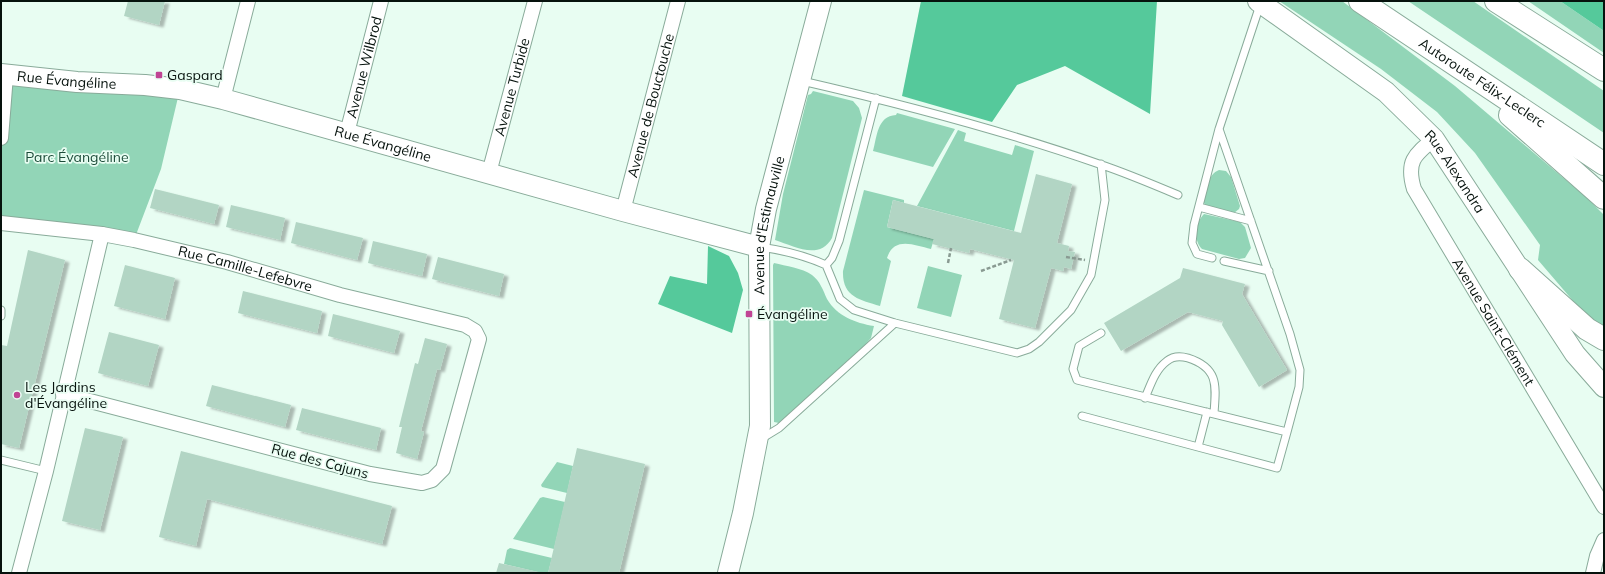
<svg xmlns="http://www.w3.org/2000/svg" width="1605" height="574" viewBox="0 0 1605 574" font-family="Mulish,sans-serif">
<style>
.green{fill:#92d5b7}
.forest{fill:#55c99b}
.building{fill:#b2d5c4;filter:url(#shadow)}
.lines{fill:none;stroke-linecap:round;stroke-linejoin:round}
.lane-casing{stroke:#89ab9a;stroke-width:9}
.street-casing{stroke:#89ab9a;stroke-width:16}
.secondary-casing{stroke:#89ab9a;stroke-width:22}
.highway-casing{stroke:#89ab9a;stroke-width:24}
.path{stroke:#899a92;stroke-width:2.5;stroke-dasharray:4 2;stroke-linecap:butt}
.lane{stroke:#fff;stroke-width:7}
.street{stroke:#fff;stroke-width:14}
.secondary{stroke:#fff;stroke-width:20}
.highway{stroke:#fff;stroke-width:22}
.poi-dot{fill:#c04494;stroke:#e8fdf2;stroke-width:1.5}
.labels{text-anchor:middle;stroke-width:3.5;stroke-linejoin:round;paint-order:stroke}
.street-label{font-size:14px;fill:#06120d;stroke:#e8fdf2}
.poi-label{font-size:14px;fill:#06120d;stroke:#e8fdf2;text-anchor:start}
.park-label{font-size:14px;fill:#1c4c39;stroke:#e8fdf2}
</style>
<defs>
<filter id="shadow"><feDropShadow dx="4.5" dy="2.5" stdDeviation="1" flood-color="#0004"/></filter>
</defs>
<rect width="100%" height="100%" fill="#e8fdf2"/>
<!-- green -->
<path class="green" d="M1279,1h63l113,85 132,112 17,17v117l-6,-2 -60,-70 2,-15 -65,-92 -38,-41 -56,-43z
M1408,1h65l131,90v42z
M1528,1h32l44,30v22z
M6,75l174,14 -19,80 -27,71 -133,-17v-85z
M813,91l40,10 6,7 3,10 -30,120c-13,23 -38,8 -57,2l8,-46 25,-99 3,-1z
M897,113l58,16 -22,38 -60,-16c4,-14 4,-35 23,-36z
M958,130l8,3 -2,8 48,14 3,-10 19,6 -20,80 -97,-25z
M1219,170l7,1 5,6 9,29 -1,3 -5,4 -28,-7 -2,-3c0,-11 4,-29 15,-33z
M864,190l40,10v3l-11,-3 -6,27 47,12 -3,10c-17,-4 -37,-13 -44,9l4,3 -11,45c-20,-6 -38,-9 -37,-35z
M1204,214l36,8 5,5 6,21 -6,10 -6,1 -37,-10c-9,-9 -7,-26 2,-35z
M774,263c12,3 28,5 38,12 8,6 11,15 15,24 10,17 28,24 47,27l-3,12 -7,8 -85,77 -5,-1 -1,-157z
M928,266l34,9 -11,42 -34,-9z
M557,462l16,4 -6,27 -25,-6 -1,-2z
M543,497l22,5 -11,47 -41,-10 27,-41z
M510,548l42,10 -4,15h-6l-38,-9 3,-14z"/>
<!-- forest -->
<path class="forest" d="M921,1h236l-7,113 -85,-48 -48,19 -25,37 -90,-26z
M1560,1h44v30z
M708,246l21,10 9,17 5,17 -11,43 -74,-29 12,-28 37,8z"/>
<!-- building -->
<path class="building" d="M128,1h37l-6,24 -35,-9z
M1036,174l36,10 -15,59 12,3 -1,5 7,1 -4,17 -7,-2 -1,4 -12,-3 -16,60 -36,-9 15,-59 -44,-11 -1,4 -37,-9 2,-5 -47,-12 6,-27 128,33z
M155,189l64,16 -5,19 -64,-16z
M231,205l54,13 -5,22 -54,-13z
M296,222l67,16 -6,22 -66,-17z
M373,241l54,13 -5,22 -54,-13z
M28,250l37,10 -46,188 -18,-4v-99l6,1z
M438,257l66,17 -5,22 -67,-17z
M125,265l50,13 -10,41 -51,-13z
M1183,268l62,16 -3,10 45,76 -28,17 -37,-62 1,-4 -35,-9 -67,39 -17,-28 76,-45z
M243,291l79,20 -5,22 -79,-20z
M333,314l67,17 -6,22 -66,-17z
M109,332l50,13 -11,41 -50,-13z
M425,338l22,6 -7,26 -3,-1 -16,62 3,1 -7,27 -21,-6 6,-26h-3l16,-64 3,1z
M212,385l79,20 -6,22 -79,-21z
M302,408l79,20 -5,22 -80,-20z
M85,428l38,9 -23,93 -38,-9z
M577,448l68,16 -26,109h-71z
M181,451l211,55 -10,38 -175,-45 -11,47 -37,-9z
M499,563l40,9v1h-43z"/>
<g class="lines">
<!-- lane casing -->
<g class="lane-casing">
<path id="lane" d="M802,81c100,23 200,49 297,83 27,9 53,20 79,31
M1199,207l52,14
M760,247c22,3 46,9 66,18l14,34 14,11 41,13 122,30 12,-4 10,-7 32,-32 20,-35 14,-75 -4,-36
M1212,258l-15,-4 -5,-11 2,-18 25,-96 41,-124
M1224,261l45,10
M826,265l6,-7 7,-17 37,-143
M1,310v6
M1101,333l-22,13 -6,23 4,11 210,52 12,-45 1,-17 -10,-36 -71,-205
M1145,398c6,-14 10,-28 22,-37 6,-5 14,-5 21,-3 31,10 28,28 26,55
M1082,416l116,31 9,-35
M761,439l18,-11 116,-105
M1198,447l79,21 10,-36
M1,460l45,11"/>
</g>
<!-- street casing -->
<g class="street-casing">
<g id="street">
<path d="M223,99l25,-98"/>
<path id="s1" d="M347,133l34,-132"/>
<path d="M1,138l5,-63"/>
<path id="s2" d="M1434,139c-20,16 -28,23 -20,50l190,318"/>
<path id="s3" d="M489,173l46,-172"/>
<path id="s4" d="M623,211l55,-210"/>
<path id="s5" d="M1,223l101,11 32,6 93,22 113,33 125,30 10,6 4,8 -36,130 -11,11 -10,3 -52,-9 -307,-80"/>
<path d="M19,573l27,-102 56,-237"/>
<path d="M1593,573l4,-17 7,-16"/>
</g>
</g>
<!-- secondary casing -->
<g class="secondary-casing">
<g id="secondary">
<path id="s6" d="M1258,1l128,91 48,47 141,215 29,33"/>
<path id="s7" d="M1,74l76,8 68,3 35,4 43,10 400,112 136,36"/>
<path id="s8" d="M728,573l15,-60 17,-87 -1,-179 7,-38 55,-208"/>
</g>
</g>
<!-- highway casing -->
<g class="highway-casing">
<g id="highway">
<path id="s9" d="M1360,1l244,163"/>
<path d="M1496,1l108,69"/>
<path d="M1510,115l94,83"/>
<path d="M1520,269l67,60 17,10"/>
</g>
</g>
<!-- path -->
<path class="path" d="M1066,257l19,3
M948,263l3,-15
M981,271l30,-11"/>
<!-- lane -->
<use href="#lane" class="lane"/>
<!-- street -->
<use href="#street" class="street"/>
<!-- secondary -->
<use href="#secondary" class="secondary"/>
<!-- highway -->
<use href="#highway" class="highway"/>
</g>
<!-- markers -->
<g class="poi-dot">
<rect x="155" y="71" width="8" height="8" rx="2"/>
<rect x="745" y="310" width="8" height="8" rx="2"/>
<circle cx="17" cy="395" r="4"/>
</g>
<g class="labels">
<!-- street labels -->
<g class="street-label">
<text dy="5" stroke="none"><textPath href="#s1" startOffset="68">Avenue Wilbrod</textPath></text>
<text dy="5" stroke="none"><textPath href="#s7" startOffset="66">Rue Évangéline</textPath></text>
<text dy="5" stroke="none"><textPath href="#s9" startOffset="147">Autoroute Félix-Leclerc</textPath></text>
<text dy="5" stroke="none"><textPath href="#s3" startOffset="89">Avenue Turbide</textPath></text>
<text dy="5" stroke="none"><textPath href="#s4" startOffset="109">Avenue de Bouctouche</textPath></text>
<text dy="5" stroke="none"><textPath href="#s7" startOffset="390">Rue Évangéline</textPath></text>
<text dy="5" stroke="none"><textPath href="#s6" startOffset="263">Rue Alexandra</textPath></text>
<text dy="5" stroke="none"><textPath href="#s8" startOffset="352">Avenue d'Estimauville</textPath></text>
<text dy="5" stroke="none"><textPath href="#s5" startOffset="249">Rue Camille-Lefebvre</textPath></text>
<text dy="5" stroke="none"><textPath href="#s2" startOffset="214">Avenue Saint-Clément</textPath></text>
<text transform="translate(320 461) rotate(15)" y="5">Rue des Cajuns</text>
</g>
<!-- poi labels -->
<g class="poi-label">
<text x="167" y="80">Gaspard</text>
<text x="757" y="319">Évangéline</text>
<text x="25" y="392">Les Jardins<tspan x="25" dy="16">d'Évangéline</tspan></text>
</g>
<!-- park labels -->
<g class="park-label">
<text x="77" y="162">Parc Évangéline</text>
</g>
</g>
<!-- border -->
<rect width="1605" height="574" fill="none" stroke="#06120d" stroke-width="4"/>
</svg>
